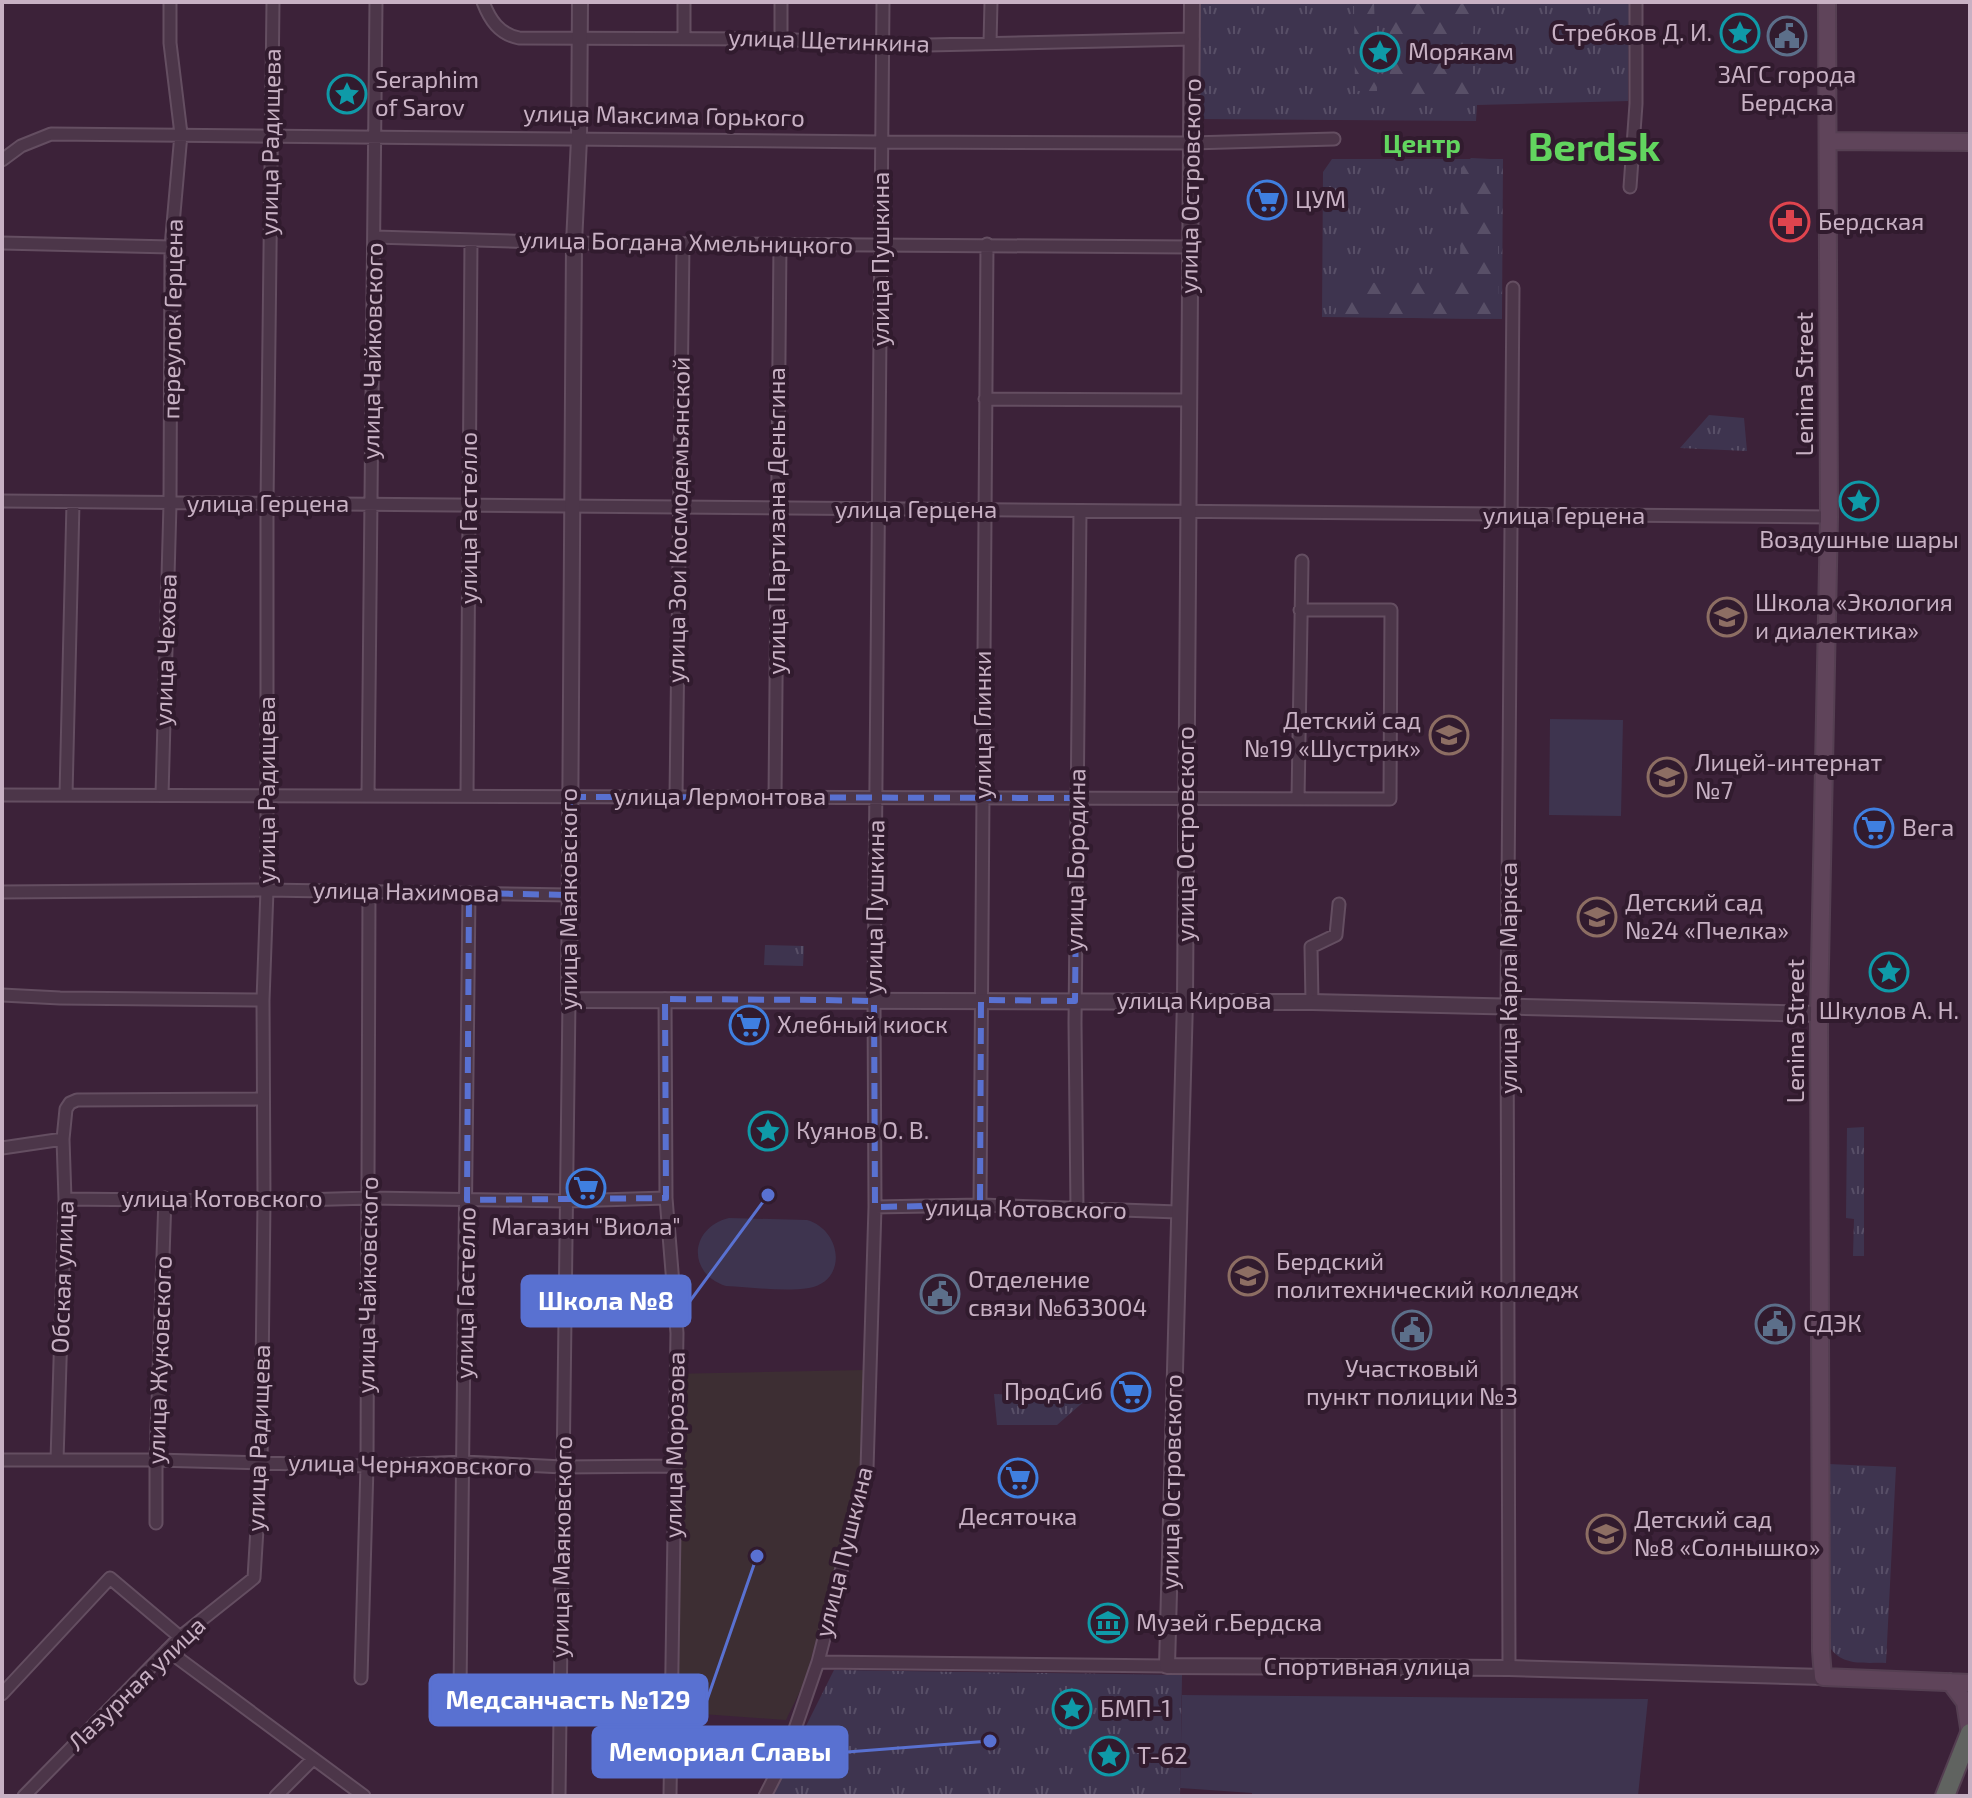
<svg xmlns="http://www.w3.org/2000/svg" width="1972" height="1798" viewBox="0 0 1972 1798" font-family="'Exo 2',sans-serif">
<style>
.medical{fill:#3d2e33}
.grass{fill:url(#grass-tufts)}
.forest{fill:url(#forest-firs)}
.pitch{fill:#3e344f}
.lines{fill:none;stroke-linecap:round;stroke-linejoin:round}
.minor-casing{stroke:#644e61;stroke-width:15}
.tertiary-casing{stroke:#644e61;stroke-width:18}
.secondary-casing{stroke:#553f52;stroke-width:20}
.trunk-casing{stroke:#543e51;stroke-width:22}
.minor{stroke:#4c3649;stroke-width:11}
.tertiary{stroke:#4c3649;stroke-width:14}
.secondary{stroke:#5f445a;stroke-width:16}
.trunk{stroke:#606360;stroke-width:18}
.marked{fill:none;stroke:#5971d1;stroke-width:6;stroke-dasharray:16 10;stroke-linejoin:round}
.labels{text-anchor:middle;stroke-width:8;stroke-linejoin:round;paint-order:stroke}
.poi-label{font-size:24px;fill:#c8b1c4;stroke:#311b2e;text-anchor:start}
.street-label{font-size:24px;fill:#c8b1c4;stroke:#311b2e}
.neighbourhood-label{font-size:26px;font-weight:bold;fill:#62d55f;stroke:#311b2e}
.town-label{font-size:40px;font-weight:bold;fill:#62d55f;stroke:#311b2e}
.leader{fill:none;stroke:#5971d1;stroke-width:3}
.callout-dot{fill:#5971d1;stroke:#311b2e;stroke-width:3}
.callout{fill:#5971d1;stroke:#5971d1;stroke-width:3}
.callout-label{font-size:26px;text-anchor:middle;font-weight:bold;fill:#fff}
</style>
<defs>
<pattern id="grass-tufts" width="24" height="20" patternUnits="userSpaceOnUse" patternTransform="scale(2)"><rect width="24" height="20" fill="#3e344f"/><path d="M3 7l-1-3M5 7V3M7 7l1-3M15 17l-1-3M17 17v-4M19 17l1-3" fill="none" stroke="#584f67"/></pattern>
<pattern id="forest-firs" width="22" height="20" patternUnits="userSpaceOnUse" patternTransform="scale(2)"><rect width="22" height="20" fill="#3e344f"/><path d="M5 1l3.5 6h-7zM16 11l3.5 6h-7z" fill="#584f67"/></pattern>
</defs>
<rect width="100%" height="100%" fill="#3c2239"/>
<!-- medical -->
<path class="medical" d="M865,1370l-7,125 -54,188 -18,37 -112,-8 -3,-338z"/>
<!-- grass -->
<path class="grass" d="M1198,2h431l-1,99 -151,4 -1,16 -278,-2z
M1332,159h171l-1,160 -180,-2 1,-145z
M1709,415l35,3 3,33 -67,-3z
M765,945l39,1 -1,20 -39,-1z
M1864,1127v129h-11l1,-37 -8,-1 1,-90z
M994,1394l94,4 -31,27h-60z
M1828,1464l68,3 -10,196c-22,-1 -44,4 -57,-17z
M834,1670l348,5 -2,121h-409z"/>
<!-- forest -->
<path class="forest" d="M1354,2h20l3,89h-22z
M1389,2h74l11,14 -4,85 -80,1z
M1471,158l20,1 6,5 2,146 -8,9 -149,-2 -6,-7c1,-15 4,-21 18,-27l98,-1 6,-3 2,-9 1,-102z"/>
<!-- pitch -->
<path class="pitch" d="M1550,719l73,1 -2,96 -72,-1z
M729,1218l78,2c35,10 41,61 2,68 -26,4 -57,-1 -83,-2 -39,-12 -37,-58 3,-68z
M1182,1695l466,4 -10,97h-386v-3l-72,-5z"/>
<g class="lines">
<!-- minor casing -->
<g class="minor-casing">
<path id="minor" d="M483,2c7,18 16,32 36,36l262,1 102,7 310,-7
M684,38v-36
M781,39v-37
M990,43l1,-41
M2,160l19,-14 30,-12 831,8 309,1 143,-4
M1630,187l6,-83v-102
M375,237l199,6 616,4
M2,243l169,4
M985,399l203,1
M2,501l1827,16
M2,795l1388,4 1,-189h-91
M66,795l7,-292
M162,795l8,-291 1,-257 10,-113 -11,-91v-41
M368,796l8,-794
M467,796l4,-556
M676,797l7,-553
M775,797l5,-553
M1298,799l4,-238
M2,892l265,-2 302,5
M469,893l-9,799 5,8 7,2 200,-3
M2,995l58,3 203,2
M665,999l1,199 11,135 -7,463
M1312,1002l-1,-55 25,-12 3,-31
M2,1148l61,-9
M65,1199l199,2 106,-3 197,3 99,-3
M980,1205l7,-961
M875,1207l105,-2 198,7
M1077,1209l-2,-186 5,-512
M2,1460h154l211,6 97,-4 99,5 112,-1
M57,1460l8,-261 -2,-60 3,-30 4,-6 7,-3 186,-1
M156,1523v-63l9,-262
M167,1650l197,146
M818,1662l349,4
M1509,1668l-2,-662 6,-718
M361,1678l6,-212 2,-574
M2,1694l108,-116 70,59
M24,1796l156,-159 74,-59 7,-115 3,-262 -1,-201 4,-110v-386l6,-502
M276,1796l37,-37
M559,1796l10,-796
M765,1796l21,-41 32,-93 49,-193 8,-262 -1,-206 9,-999"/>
</g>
<!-- tertiary casing -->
<g class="tertiary-casing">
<path id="tertiary" d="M580,2l-1,137 -5,104 -5,757 743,2 507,12
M1192,2l-7,999 -18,665 342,2 314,9"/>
</g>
<!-- secondary casing -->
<g class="secondary-casing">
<path id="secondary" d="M1827,2l2,515 -10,497 2,637 2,26 147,6
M1828,141l142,1
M1950,1682l15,20 5,32"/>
</g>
<!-- trunk casing -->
<g class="trunk-casing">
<path id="trunk" d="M1945,1796l25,-63"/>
</g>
<!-- minor -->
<use href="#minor" class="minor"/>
<!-- tertiary -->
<use href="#tertiary" class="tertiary"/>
<!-- secondary -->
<use href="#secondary" class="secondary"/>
<!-- trunk -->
<use href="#trunk" class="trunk"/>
</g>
<!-- marked area -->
<path class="marked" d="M570,797l507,1 -2,203 -94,-1 -1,205 -105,2 -1,-206 -54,-1 -155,-1 1,199 -199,2 2,-307 100,2z"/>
<!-- icons -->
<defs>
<g id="sight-ring" transform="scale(2)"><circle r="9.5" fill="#311b2e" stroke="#0f9aa8" stroke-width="1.5"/><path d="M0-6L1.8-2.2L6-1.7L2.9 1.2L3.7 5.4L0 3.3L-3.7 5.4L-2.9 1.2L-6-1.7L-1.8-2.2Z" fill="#0f9aa8"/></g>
<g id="civic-ring" transform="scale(2)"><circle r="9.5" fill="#311b2e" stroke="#5c6f8a" stroke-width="1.5"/><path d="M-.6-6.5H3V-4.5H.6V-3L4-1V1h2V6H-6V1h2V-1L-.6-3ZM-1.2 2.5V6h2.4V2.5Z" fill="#5c6f8a"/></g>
<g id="supermarket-ring" transform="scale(2)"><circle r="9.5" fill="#311b2e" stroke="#3f7fe0" stroke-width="1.5"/><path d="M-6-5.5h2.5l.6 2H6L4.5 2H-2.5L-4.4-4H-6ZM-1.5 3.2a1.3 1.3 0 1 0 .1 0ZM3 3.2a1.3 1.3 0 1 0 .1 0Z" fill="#3f7fe0"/></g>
<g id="pharmacy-ring" transform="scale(2)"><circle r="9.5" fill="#311b2e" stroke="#e0444e" stroke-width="1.5"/><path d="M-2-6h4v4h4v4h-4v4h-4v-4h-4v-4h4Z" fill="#e0444e"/></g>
<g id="school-ring" transform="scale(2)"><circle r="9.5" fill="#311b2e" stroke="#8d6e63" stroke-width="1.5"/><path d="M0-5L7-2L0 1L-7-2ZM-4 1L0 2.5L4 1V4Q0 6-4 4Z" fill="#8d6e63"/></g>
<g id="university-ring" transform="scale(2)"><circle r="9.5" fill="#311b2e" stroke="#8d6e63" stroke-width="1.5"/><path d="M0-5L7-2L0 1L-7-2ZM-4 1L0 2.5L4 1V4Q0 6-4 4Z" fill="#8d6e63"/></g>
<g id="museum-ring" transform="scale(2)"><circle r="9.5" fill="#311b2e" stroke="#0f9aa8" stroke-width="1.5"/><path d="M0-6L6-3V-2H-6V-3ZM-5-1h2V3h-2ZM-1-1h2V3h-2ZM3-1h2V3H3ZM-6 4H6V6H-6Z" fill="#0f9aa8"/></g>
</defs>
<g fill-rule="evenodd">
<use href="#sight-ring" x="1740" y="33"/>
<use href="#civic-ring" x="1787" y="36"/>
<use href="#sight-ring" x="1380" y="52"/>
<use href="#sight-ring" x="347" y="94"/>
<use href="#supermarket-ring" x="1267" y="200"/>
<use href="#pharmacy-ring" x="1790" y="222"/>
<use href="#sight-ring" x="1859" y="501"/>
<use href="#school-ring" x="1727" y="617"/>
<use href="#school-ring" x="1449" y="735"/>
<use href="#school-ring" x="1667" y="777"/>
<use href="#supermarket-ring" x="1874" y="828"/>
<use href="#school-ring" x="1597" y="917"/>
<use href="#sight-ring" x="1889" y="972"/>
<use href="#supermarket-ring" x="749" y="1025"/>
<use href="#sight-ring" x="768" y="1131"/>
<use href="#supermarket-ring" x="586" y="1188"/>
<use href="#university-ring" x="1248" y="1276"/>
<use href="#civic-ring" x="940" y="1294"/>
<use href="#civic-ring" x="1775" y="1324"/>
<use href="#civic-ring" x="1412" y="1330"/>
<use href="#supermarket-ring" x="1131" y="1392"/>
<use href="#supermarket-ring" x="1018" y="1478"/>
<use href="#school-ring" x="1606" y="1534"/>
<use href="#museum-ring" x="1108" y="1623"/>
<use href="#sight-ring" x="1072" y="1709"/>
<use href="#sight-ring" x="1109" y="1756"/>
</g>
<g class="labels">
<!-- poi labels -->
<g class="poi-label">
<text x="1712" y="41" text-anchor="end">Стребков Д. И.</text>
<text x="1408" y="60">Морякам</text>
<text x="1787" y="83" text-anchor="middle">ЗАГС города<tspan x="1787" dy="28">Бердска</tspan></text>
<text x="375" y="88">Seraphim<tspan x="375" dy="28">of Sarov</tspan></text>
<text x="1295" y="208">ЦУМ</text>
<text x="1818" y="230">Бердская</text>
<text x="1859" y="548" text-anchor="middle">Воздушные шары</text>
<text x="1755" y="611">Школа «Экология<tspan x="1755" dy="28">и диалектика»</tspan></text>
<text x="1421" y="729" text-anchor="end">Детский сад<tspan x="1421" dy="28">№19 «Шустрик»</tspan></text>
<text x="1695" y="771">Лицей-интернат<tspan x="1695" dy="28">№7</tspan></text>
<text x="1902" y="836">Вега</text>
<text x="1625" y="911">Детский сад<tspan x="1625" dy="28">№24 «Пчелка»</tspan></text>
<text x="1889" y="1019" text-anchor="middle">Шкулов А. Н.</text>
<text x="777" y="1033">Хлебный киоск</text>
<text x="796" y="1139">Куянов О. В.</text>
<text x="586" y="1235" text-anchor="middle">Магазин "Виола"</text>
<text x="1276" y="1270">Бердский<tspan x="1276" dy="28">политехнический колледж</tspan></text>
<text x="968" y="1288">Отделение<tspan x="968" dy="28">связи №633004</tspan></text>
<text x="1803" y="1332">СДЭК</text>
<text x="1412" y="1377" text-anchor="middle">Участковый<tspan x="1412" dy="28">пункт полиции №3</tspan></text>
<text x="1103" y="1400" text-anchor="end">ПродСиб</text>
<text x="1018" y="1525" text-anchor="middle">Десяточка</text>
<text x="1634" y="1528">Детский сад<tspan x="1634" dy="28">№8 «Солнышко»</tspan></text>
<text x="1136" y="1631">Музей г.Бердска</text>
<text x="1100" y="1717">БМП-1</text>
<text x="1137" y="1764">Т-62</text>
</g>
<!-- street labels -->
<g class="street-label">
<text transform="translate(829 41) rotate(2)" y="8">улица Щетинкина</text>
<text transform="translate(664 116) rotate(1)" y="8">улица Максима Горького</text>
<text transform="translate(271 142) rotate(-89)" y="8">улица Радищева</text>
<text transform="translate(1191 186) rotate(-89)" y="8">улица Островского</text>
<text transform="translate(686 243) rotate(1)" y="8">улица Богдана Хмельницкого</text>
<text transform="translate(881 259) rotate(-90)" y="8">улица Пушкина</text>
<text transform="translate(173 319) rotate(-89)" y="8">переулок Герцена</text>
<text transform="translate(373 351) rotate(-89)" y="8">улица Чайковского</text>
<text transform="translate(1805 384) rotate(-90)" y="8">Lenina Street</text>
<text x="268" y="512">улица Герцена</text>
<text x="916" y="518">улица Герцена</text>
<text x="1564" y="524">улица Герцена</text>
<text transform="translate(469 518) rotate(-90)" y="8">улица Гастелло</text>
<text transform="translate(679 520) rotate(-89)" y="8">улица Зои Космодемьянской</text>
<text transform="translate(777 521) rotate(-90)" y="8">улица Партизана Деньгина</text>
<text transform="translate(166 650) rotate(-88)" y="8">улица Чехова</text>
<text transform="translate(983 725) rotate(-90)" y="8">улица Глинки</text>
<text transform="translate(267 790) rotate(-90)" y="8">улица Радищева</text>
<text x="720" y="805">улица Лермонтова</text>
<text transform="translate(1186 834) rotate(-90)" y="8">улица Островского</text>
<text transform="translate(1076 860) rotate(-89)" y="8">улица Бородина</text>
<text transform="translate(406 892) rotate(1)" y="8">улица Нахимова</text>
<text transform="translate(569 899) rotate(-90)" y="8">улица Маяковского</text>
<text transform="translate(875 907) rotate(-89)" y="8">улица Пушкина</text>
<text transform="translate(1509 978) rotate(-90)" y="8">улица Карла Маркса</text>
<text x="1194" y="1009">улица Кирова</text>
<text transform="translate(1796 1031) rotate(-90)" y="8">Lenina Street</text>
<text x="222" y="1207">улица Котовского</text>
<text transform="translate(1026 1209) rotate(1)" y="8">улица Котовского</text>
<text transform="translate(63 1277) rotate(-88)" y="8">Обская улица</text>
<text transform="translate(368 1285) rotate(-89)" y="8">улица Чайковского</text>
<text transform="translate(466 1293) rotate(-89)" y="8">улица Гастелло</text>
<text transform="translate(160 1360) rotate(-88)" y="8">улица Жуковского</text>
<text transform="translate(259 1438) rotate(-88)" y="8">улица Радищева</text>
<text transform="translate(675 1445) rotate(-89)" y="8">улица Морозова</text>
<text transform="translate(410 1465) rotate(1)" y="8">улица Черняховского</text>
<text transform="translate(1172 1482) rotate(-89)" y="8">улица Островского</text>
<text transform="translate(562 1547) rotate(-89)" y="8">улица Маяковского</text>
<text transform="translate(844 1552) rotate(-76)" y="8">улица Пушкина</text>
<text x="1367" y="1675">Спортивная улица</text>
<text transform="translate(137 1684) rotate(-44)" y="8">Лазурная улица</text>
</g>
<!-- neighbourhood labels -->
<g class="neighbourhood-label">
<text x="1422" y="153">Центр</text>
</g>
<!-- town labels -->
<g class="town-label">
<text x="1594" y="161">Berdsk</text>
</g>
</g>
<!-- callouts -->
<path class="leader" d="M768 1195L690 1301M757 1556L707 1700M990 1741L847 1752"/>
<g class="callout-dot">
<circle cx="768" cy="1195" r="8"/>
<circle cx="757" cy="1556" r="8"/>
<circle cx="990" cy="1741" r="8"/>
</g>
<g class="callout">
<rect x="522" y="1276" width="168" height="50" rx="8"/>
<rect x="430" y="1675" width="277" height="50" rx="8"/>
<rect x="593" y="1727" width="254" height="50" rx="8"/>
</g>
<g class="callout-label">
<text x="606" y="1310">Школа №8</text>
<text x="568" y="1709">Медсанчасть №129</text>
<text x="720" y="1761">Мемориал Славы</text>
</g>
<!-- border -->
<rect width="1972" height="1798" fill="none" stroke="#c8b1c4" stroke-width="8"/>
</svg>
